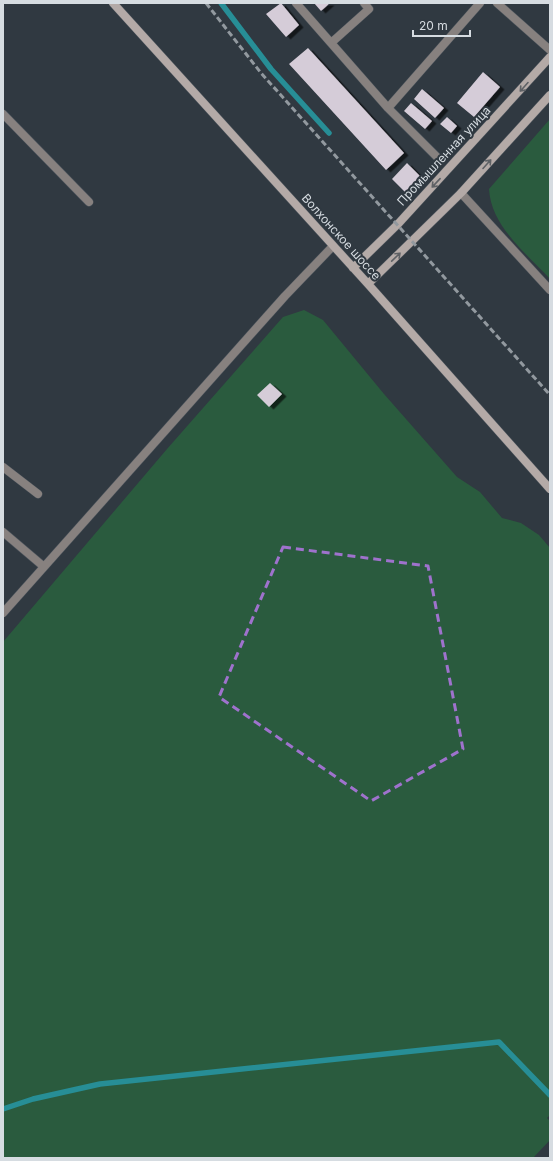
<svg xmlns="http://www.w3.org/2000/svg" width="553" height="1161" viewBox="0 0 553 1161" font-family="Inter,sans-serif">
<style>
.green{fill:#2a5b3e}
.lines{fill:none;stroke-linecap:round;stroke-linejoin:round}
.stream{stroke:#278e96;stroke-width:5.5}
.building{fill:#d5ccd8;filter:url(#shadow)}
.lane-casing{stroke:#4e565e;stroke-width:9}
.secondary-casing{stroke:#4e565e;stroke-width:9}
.lane{stroke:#87817f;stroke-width:8}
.secondary{stroke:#b4aaa7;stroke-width:8}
.rail{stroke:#92999f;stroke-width:3;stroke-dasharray:6 3;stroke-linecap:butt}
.oneway{stroke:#5e6165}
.marked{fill:none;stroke:#9f72cd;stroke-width:3;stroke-dasharray:8 5;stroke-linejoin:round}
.labels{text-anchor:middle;stroke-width:4;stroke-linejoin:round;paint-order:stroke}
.street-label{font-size:12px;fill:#d6dce1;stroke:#303941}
</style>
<defs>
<filter id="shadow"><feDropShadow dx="4.5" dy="2.5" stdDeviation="0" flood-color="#0009"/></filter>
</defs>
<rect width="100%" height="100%" fill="#303941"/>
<!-- green -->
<path class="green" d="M550,119v160c-24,-26 -59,-53 -61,-90z
M304,310l19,10 61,74 73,83 23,15 22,26 19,5 18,12 11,13v567l-3,3 3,3v19l-17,18h-530v-516l164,-193 116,-132z"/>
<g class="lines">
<!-- stream -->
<path class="stream" d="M221,3l50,66 58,64
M3,1109l30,-10 67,-15 399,-42 51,53"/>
</g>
<!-- building -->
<path class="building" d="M281,3l18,22 -13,12 -20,-23z
M314,3h16l-9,8z
M308,48l96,105 -18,17 -97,-106z
M483,72l17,15 -26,30 -17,-14z
M422,89l22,19 -9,10 -21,-19z
M411,103l21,18 -7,8 -21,-18z
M447,117l10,9 -6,7 -11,-9z
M407,163l13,13 -15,16 -13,-13z
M270,383l12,11 -13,13 -12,-12z"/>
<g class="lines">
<!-- lane casing -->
<g class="lane-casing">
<path id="lane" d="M296,3l92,105 51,51
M497,3l53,47
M331,43l38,-34 -5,-6
M388,108l92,-105
M3,114l86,88
M461,193l89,97
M3,467l35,27
M3,532l40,34
M3,613l282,-317 48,-50"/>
</g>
<!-- secondary casing -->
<g class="secondary-casing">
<path id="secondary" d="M113,3l255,281 182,205
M353,268l45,-44 152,-167
M368,284l93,-91 89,-98"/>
</g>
<!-- lane -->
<use href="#lane" class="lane"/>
<!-- secondary -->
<use href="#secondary" class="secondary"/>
<!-- rail -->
<path class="rail" d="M206,3l55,70 289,322"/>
</g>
<!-- one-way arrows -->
<defs><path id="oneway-shaft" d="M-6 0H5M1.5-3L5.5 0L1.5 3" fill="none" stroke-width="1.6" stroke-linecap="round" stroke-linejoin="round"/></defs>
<g class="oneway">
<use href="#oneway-shaft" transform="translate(524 87) rotate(132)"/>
<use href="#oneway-shaft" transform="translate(487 164) rotate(-48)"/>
<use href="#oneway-shaft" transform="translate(436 183) rotate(133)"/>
<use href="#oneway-shaft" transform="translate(396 257) rotate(-44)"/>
</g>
<!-- marked area -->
<path class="marked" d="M283,547l145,19 35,183 -92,52 -152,-104z"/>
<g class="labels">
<!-- street labels -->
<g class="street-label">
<text transform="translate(444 156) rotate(-47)" y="4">Промышленная улица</text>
<text transform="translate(341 237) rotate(48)" y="4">Волхонское шоссе</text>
</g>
</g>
<!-- border -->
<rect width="553" height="1161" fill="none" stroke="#d6dce1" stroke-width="8"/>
<!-- scale -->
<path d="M413 30v6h57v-6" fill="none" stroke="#d6dce1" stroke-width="2"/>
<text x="419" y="30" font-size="12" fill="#d6dce1" stroke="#303941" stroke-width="3" paint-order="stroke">20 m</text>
</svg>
